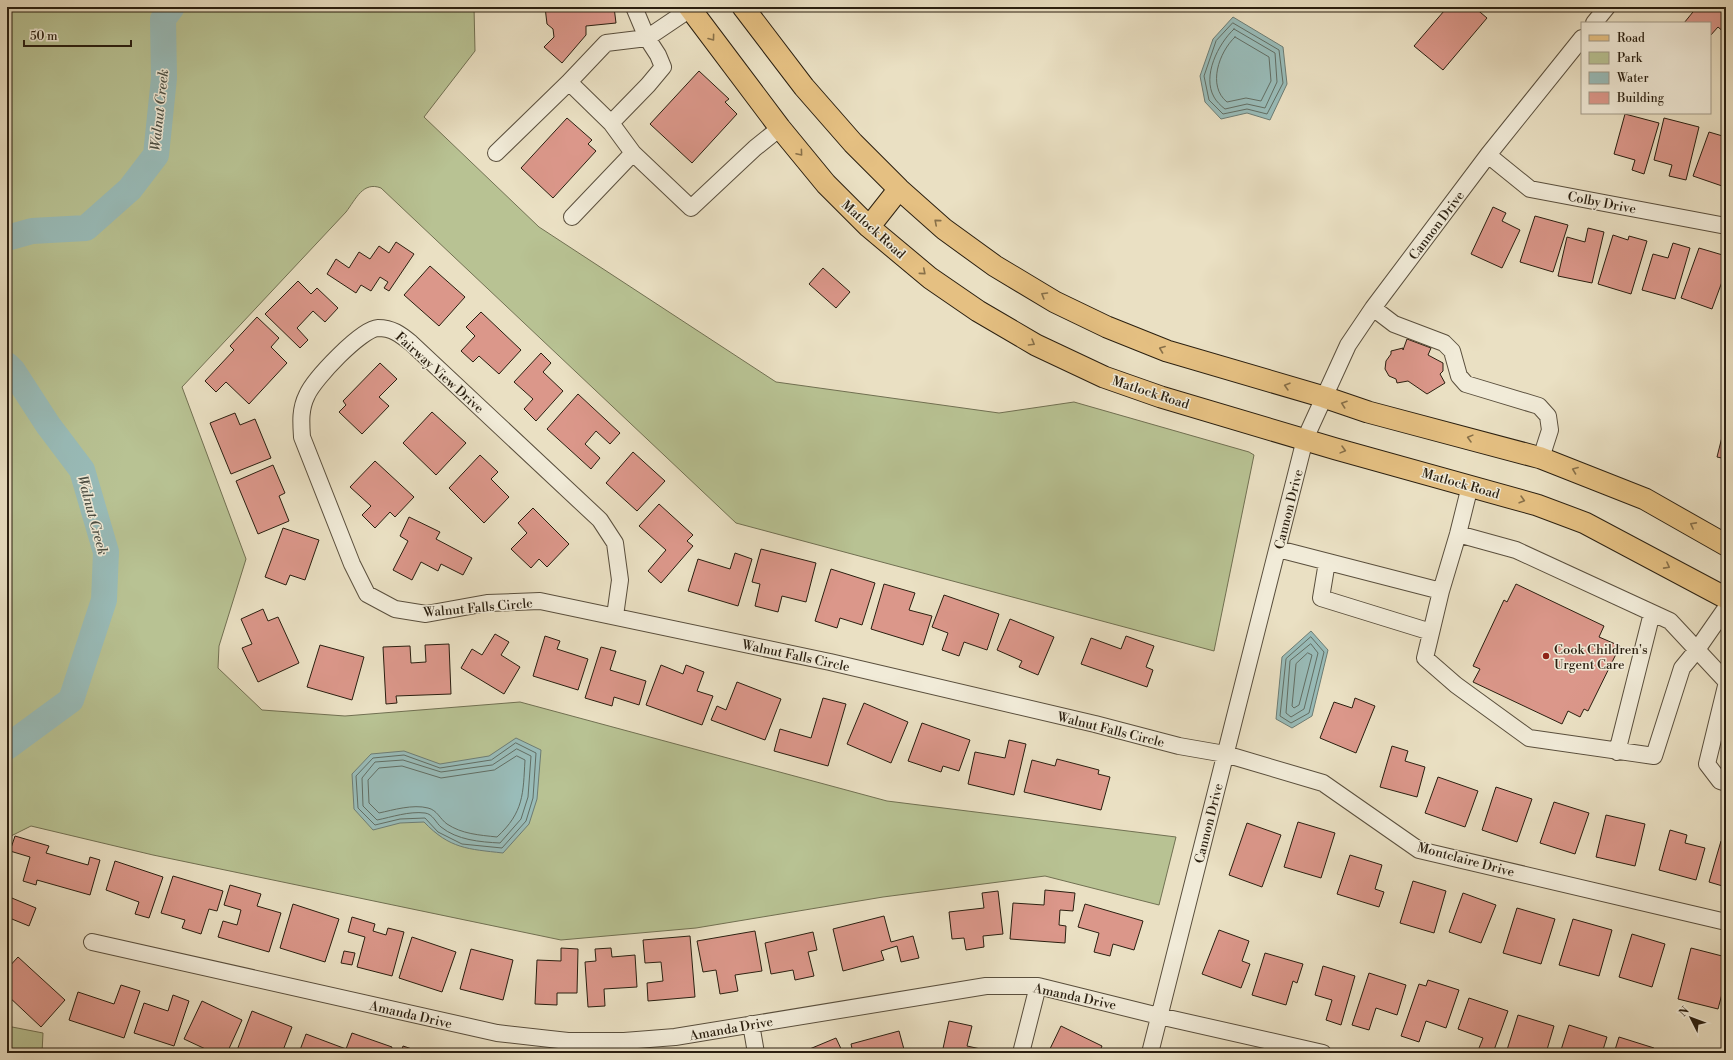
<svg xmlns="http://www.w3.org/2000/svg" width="1733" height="1060" viewBox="0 0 1733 1060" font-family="'Libre Bodoni',serif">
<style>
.green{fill:#b8c293;stroke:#717052}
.water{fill:#99bcb9;stroke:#6d7d75}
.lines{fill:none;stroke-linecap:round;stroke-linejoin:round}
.shore{stroke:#626e64;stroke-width:1}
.river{stroke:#99bcb9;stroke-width:26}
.building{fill:#db978a;stroke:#2a1f10}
.minor-casing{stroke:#5a4f3d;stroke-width:18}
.major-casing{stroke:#2a1f10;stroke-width:23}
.minor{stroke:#f1ebd8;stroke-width:16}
.major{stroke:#e5c082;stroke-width:21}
.oneway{stroke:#887049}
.poi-dot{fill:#8f2418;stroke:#f1ebd8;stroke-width:1.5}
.labels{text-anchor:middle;stroke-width:3;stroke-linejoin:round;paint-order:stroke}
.street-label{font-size:13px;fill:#2a1f10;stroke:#f1ebd8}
.poi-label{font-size:13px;fill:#2a1f10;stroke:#f1ebd8;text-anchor:start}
.water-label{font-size:14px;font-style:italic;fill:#4b4e43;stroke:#f1ebd8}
</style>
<rect width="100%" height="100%" fill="#eae0c3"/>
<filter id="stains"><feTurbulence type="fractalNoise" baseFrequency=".005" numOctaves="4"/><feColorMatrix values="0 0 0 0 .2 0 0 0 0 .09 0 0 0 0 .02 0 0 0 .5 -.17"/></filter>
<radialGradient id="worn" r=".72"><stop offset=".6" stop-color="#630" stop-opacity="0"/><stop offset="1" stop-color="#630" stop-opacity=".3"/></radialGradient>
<!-- green -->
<path class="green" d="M7,7h467l1,44 -51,66 115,110 237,155 223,31 75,-11 175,50 5,3 -40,196 -478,-128 -355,-335c-18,-7 -25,11 -35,24l-164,175 64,172 -27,87 -1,22 44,42 83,6 175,-14 367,99 289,36 -17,68 -114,-29 -162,21 -187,31 -135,12 -408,-85 -122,-29 -24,12z
M7,1026l36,7 -1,20h-35z"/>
<!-- water -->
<path class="water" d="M1233,17l50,30 4,37 -17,36 -23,-7 -26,6 -16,-17 -5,-26 13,-37z
M1311,631l17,19 -16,66 -20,12 -16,-9 6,-62z
M516,738l25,12 -4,49 -8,25 -26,29c-35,-4 -53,-4 -79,-31l-24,1 -27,7 -19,-21 -2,-35 19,-20 33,-3 36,13 49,-8z"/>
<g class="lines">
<!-- shore -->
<path class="shore" d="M1233,23l46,27 4,33 -16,31 -20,-5 -24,5 -14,-14 -5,-24 12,-35z
M1234,29l41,24 2,29 -12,26 -18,-4 -22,5c-4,-3 -9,-8 -11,-12 -12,-21 4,-53 20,-68z
M1235,37l34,20 2,24 -10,20 -15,-3 -19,4c-20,-16 -8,-50 8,-65z
M1311,637l13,15 -15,61 -18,10 -11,-7 6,-57z
M1311,644l7,9 -14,56 -13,8 -5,-4 4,-52z
M1308,653l4,2 -13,50 -5,3 -2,-2 4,-42z
M516,743l20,10 -3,45 -7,23 -24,27 -40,-4 -24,-12 -13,-14 -25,1 -25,6 -17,-17 -2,-32 17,-18 31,-3 36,13 51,-8z
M517,749l14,7 -3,41 -7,22 -21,24c-20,-1 -43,-3 -59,-16 -5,-4 -8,-13 -16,-14 -16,-2 -33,4 -48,7l-14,-14 -1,-28 13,-16 28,-2 38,12 51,-7z
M517,756l8,4c-2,34 -1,52 -28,77 -18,-2 -35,-3 -50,-13 -7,-5 -10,-14 -19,-16 -15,-4 -35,2 -49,5l-10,-10 -1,-23 11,-12 23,-2 39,12 53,-8z"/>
<!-- river -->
<path class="river" d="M7,238l25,-7 54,-3 44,-39 26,-34 8,-77 -1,-59 9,-12
M7,365l6,6 35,54 34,45 24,82 -2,48 -33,100 -64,47"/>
</g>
<!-- building -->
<path class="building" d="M545,7h69l2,16 -30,3v9l-24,28 -18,-16 10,-10 -1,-8 -6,-5z
M1439,7h35l13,11 -44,52 -29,-24 30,-35z
M1697,7h29v27l-8,-7 -8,9v-13h-26z
M699,71l30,28 -4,3 12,12 -45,49 -42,-39z
M1625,114l34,9 -15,51 -12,-4 3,-10 -21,-6z
M567,118l25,22 -4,4 8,7 -43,47 -32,-30z
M1664,118l35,9 -13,53 -17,-4 3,-11 -18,-5z
M1709,132l17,5 -1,50 -32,-11z
M1493,207l13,6 -4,8 18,9 -18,38 -31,-14z
M1535,216l33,9 -15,47 -33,-10z
M1588,228l16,4 -12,51 -34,-7 9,-39 18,5z
M1613,235l15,5 1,-4 18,5 -16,53 -33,-10z
M396,242l18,12 -25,37 -5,-3 4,-6 -8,-5 -9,14 -10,-6 -5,8 -29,-19 9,-15 13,9 10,-16 11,7 9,-13 10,7z
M1673,243l17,5 -15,51 -33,-9 11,-36 15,4z
M1699,248l27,8v15l-14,38 -31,-11z
M430,266l35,31 -26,29 -35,-31z
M823,268l27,24 -14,16 -27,-24z
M298,281l13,13 6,-6 21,20 -13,14 -12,-11 -16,17 11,12 -8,8 -35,-34z
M481,312l40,38 -22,24 -20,-18 -6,6 -12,-11 14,-15 -9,-9z
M257,317l22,21 -8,9 16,16 -38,41 -23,-22 -10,10 -11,-11 29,-31 -4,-4z
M1407,339l24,9 -3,7 15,8v8l-3,3 5,9 -18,11 -19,-13 -11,2 -1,-4 -7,-3 -4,-7 1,-8 5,-7v-3l12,-3v2z
M541,353l10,10 -8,9 20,19 -27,30 -12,-12 9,-10 -19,-17z
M380,363l17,16 -18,18 10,9 -27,28 -23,-22 7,-7 -3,-4z
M578,394l42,39 -10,11 -14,-13 -11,13 15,14 -9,11 -44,-40z
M432,412l34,31 -30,32 -33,-32z
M235,413l5,12 15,-6 16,39 -40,16 -21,-51z
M1726,421v38l-9,-2z
M633,452l32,29 -28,30 -31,-28z
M480,455l18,17 -7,7 18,18 -25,26 -35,-35z
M375,461l39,36 -19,20 -5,-5 -15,16 -13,-13 9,-9 -21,-19z
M273,465l12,28 -6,3 10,25 -31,13 -22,-53z
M659,504l34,31 -6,6 6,5 -32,37 -13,-12 18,-21 -27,-24z
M533,508l36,36 -22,23 -8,-8 -8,9 -20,-19 16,-16 -9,-10z
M409,517l31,15 -4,7 36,19 -9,17 -22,-11 -3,7 -17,-9 -9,18 -19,-10 15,-29 -8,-5z
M283,528l36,12 -14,40 -15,-5 -4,10 -21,-8z
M761,549l55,14 -10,39 -24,-6 -4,16 -23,-6 5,-22 -8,-2z
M735,553l17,6 -14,47 -50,-15 10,-32 32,10z
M831,569l44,14 -13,42 -22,-7 -3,10 -22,-7z
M884,584l31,9 -6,17 23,6 -9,29 -52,-16z
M1516,584l88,42 -5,11 21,9 -32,65 -4,-2 -4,8 -12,-6 -6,13 -89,-42 7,-13 -7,-3 31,-66 3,2z
M944,595l55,19 -12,36 -23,-8 -5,14 -17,-6 6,-17 -16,-6z
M263,609l5,12 10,-4 21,46 -41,19 -16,-34 10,-4 -11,-25z
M1010,619l44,18 -16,38 -19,-8 3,-6 -25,-11z
M495,634l14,8 -8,13 19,12 -16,27 -43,-26 11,-19 10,6z
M545,636l15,5 -3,8 31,10 -10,31 -45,-14z
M1126,636l28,10 -8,21 7,3 -6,17 -66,-23 10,-26 30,11z
M449,644l2,50 -55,2 1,7 -11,1 -3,-57 27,-1 1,17 15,-1 -1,-17z
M320,645l44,12 -12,43 -45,-13z
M601,647l15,4 -6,19 36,11 -7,24 -25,-8 -2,9 -27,-8z
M661,665l22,9 3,-9 18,7 -7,19 16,5 -11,29 -56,-20z
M737,682l44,17 -16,41 -54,-20 6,-14 9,4z
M823,698l23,6 -18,62 -54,-15 6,-22 31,9z
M1355,698l20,8 -19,47 -36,-15 14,-36 18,6z
M864,703l44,19 -17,41 -44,-19z
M922,723l48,17 -11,31 -16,-5 -2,6 -33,-11z
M1009,740l17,4 -12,51 -46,-11 7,-32 30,6z
M1392,746l16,5 -3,10 20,6 -8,30 -37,-10z
M1057,759l42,11 -1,4 12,3 -9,33 -77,-18 8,-32 23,6z
M1438,777l40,14 -13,36 -40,-14z
M1496,787l36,12 -15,43 -35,-12z
M1554,802l35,11 -14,41 -35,-11z
M1606,815l39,9 -10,42 -39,-9z
M1298,822l37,11 -14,45 -37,-11z
M1247,823l34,12 -19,52 -33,-12z
M1670,830l17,5 -2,8 20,5 -9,32 -37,-10z
M15,836l34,10 -3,7 42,12 2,-8 10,3 -10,35 -53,-15 -1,5 -13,-4 7,-24 -20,-6z
M1721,841l5,2v44l-17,-5z
M1350,855l32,10 -7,24 9,3 -5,15 -42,-13z
M115,861l48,16 -14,41 -14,-4 4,-12 -33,-12z
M173,876l50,15 -6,20 -8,-2 -8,25 -19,-6 3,-8 -24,-7z
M1413,881l33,10 -12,42 -34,-10z
M230,885l31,9 -4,12 24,7 -12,39 -51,-15 5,-16 14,4 4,-15 -17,-5z
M1045,890l30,3 -2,18 -13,-1 -1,15 7,1 -1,17 -55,-4 3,-36 31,2z
M998,891l5,43 -20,2 1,11 -18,3 -2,-12 -12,1 -3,-27 35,-4 -2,-15z
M1463,893l33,12 -15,38 -32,-11z
M7,896l29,12 -7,18 -22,-9z
M293,904l46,15 -14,43 -45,-14z
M1085,904l58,17 -9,29 -21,-6 -3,12 -16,-4 5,-19 -21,-6z
M1517,908l38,11 -14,45 -38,-11z
M884,916l7,26 22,-6 6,22 -18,4 -4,-16 -16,5 3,9 -41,11 -10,-42z
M352,917l23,7 -2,7 13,4 2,-7 16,4 -12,44 -35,-9 8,-30 -17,-5z
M1573,919l39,11 -13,46 -40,-11z
M1219,930l30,11 -7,20 8,3 -9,24 -39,-14z
M755,931l7,40 -27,4 3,16 -18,3 -4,-24 -13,2 -6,-31z
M813,932l4,18 -9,2 6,24 -19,4 -2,-10 -22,4 -6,-31z
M1632,934l33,10 -13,43 -33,-10z
M690,936l5,61 -47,4 -1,-18 16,-2 -2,-19 -16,1 -2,-23z
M412,937l44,15 -14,40 -43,-14z
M561,948l17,1 -1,44h-20v12l-22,-1 2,-44 24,1z
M611,948l1,9 23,-2 2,32 -33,2 1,17 -17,1 -3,-45 11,-1 -1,-12z
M1691,948l35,9v22l-8,30 -40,-10z
M471,949l42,11 -10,40 -43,-11z
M344,951l11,2 -3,12 -11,-2z
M1265,953l38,11 -6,19 -4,-2 -7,24 -34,-10z
M18,957l47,43 -24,27 -34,-32v-26z
M1323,966l32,10 -14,49 -15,-5 6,-20 -17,-5z
M1369,973l37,12 -9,30 -21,-7 -7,22 -17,-5z
M1428,980l31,10 -13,38 -20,-7 -7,21 -18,-6 18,-52 7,2z
M121,985l19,6 -16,47 -55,-18 9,-28 36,12z
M173,995l16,6 -15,45 -40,-13 10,-30 24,8z
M1469,998l39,13 -15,42h-16l6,-15 -25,-9z
M202,1001l40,19 -15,33h-13l-30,-14z
M252,1011l40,16 -10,26h-46z
M1518,1015l36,11 -8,27h-40z
M949,1021l23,5 -5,20 18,4 -1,3h-42z
M1569,1025l38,12 -5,16h-42z
M1061,1026l41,20 -3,7h-51z
M899,1031l6,22h-52l-2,-9z
M352,1033l40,14 -2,6h-82l-8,-3 6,-16 40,15z
M1619,1037l35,11 -2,5h-38z
M836,1038l7,15h-43z
M403,1046l15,5 -1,2h-16z
M1669,1049l14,4h-15z"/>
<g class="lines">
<!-- minor casing -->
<g class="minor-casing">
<path id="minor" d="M690,9l-43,29 -41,5 -37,39 42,41 22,30 58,55 64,-60 25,-20
M1594,23l13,-16
M611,123l37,-38 15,-18 -5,-12 -11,-17 -13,-31
M496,153l73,-71
M1488,155l42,34 196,37
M572,217l61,-64
M1373,308l21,16 50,19 8,8 7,25 7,8 73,22 9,10 2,14 -9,28
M1458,534l58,16 154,71 56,60
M1278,549l163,42 17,-57 12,-48
M1327,562l-6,36 110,34
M1441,591l-16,67 31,27 73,53 125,18 28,-88 14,-17 30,-43
M615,616l5,-36 -5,-37 -15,-23 -189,-177c-11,-9 -19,-15 -33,-15 -17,1 -64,51 -71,67 -7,14 -6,27 -5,42l50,127 15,30 28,15 31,5 61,-11 53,-2 290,61 265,62 84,22 46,8 98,29 96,67 307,72
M1726,686l-19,78 13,17 6,2
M1617,752l35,-139
M92,942l405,91 71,8h56l51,-4 311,-51h52l121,30 164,37
M751,1024l5,29
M1021,1053l17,-67
M1150,1053l155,-614 43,-94 25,-37 115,-153 94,-117"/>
</g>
<!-- major casing -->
<g class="major-casing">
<path id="major" d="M689,7l91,121 46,56 43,43 61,51 48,33 58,34 68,32 57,20 175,52 201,56 48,18 141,75
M743,7l61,80 49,56 46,46 45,40 51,37 60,36 52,25 60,24 157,46 44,15 173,46 104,41 81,46
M869,227l30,-38"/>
</g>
<!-- minor -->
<use href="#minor" class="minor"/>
<!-- major -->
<use href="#major" class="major"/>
</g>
<!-- one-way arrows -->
<defs><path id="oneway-chevron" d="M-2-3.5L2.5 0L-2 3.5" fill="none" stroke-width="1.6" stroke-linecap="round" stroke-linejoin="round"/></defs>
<g class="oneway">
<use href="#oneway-chevron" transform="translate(712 38) rotate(53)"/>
<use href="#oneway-chevron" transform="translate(800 153) rotate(50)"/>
<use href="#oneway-chevron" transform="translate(937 222) rotate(-139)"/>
<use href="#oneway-chevron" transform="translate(923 272) rotate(40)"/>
<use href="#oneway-chevron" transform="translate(1044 295) rotate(-149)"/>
<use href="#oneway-chevron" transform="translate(1032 343) rotate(30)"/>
<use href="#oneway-chevron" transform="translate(1162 349) rotate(-159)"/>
<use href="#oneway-chevron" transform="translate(1287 386) rotate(-164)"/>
<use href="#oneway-chevron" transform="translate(1344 404) rotate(-161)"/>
<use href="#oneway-chevron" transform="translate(1470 438) rotate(-165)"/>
<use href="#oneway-chevron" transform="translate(1343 450) rotate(15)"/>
<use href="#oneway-chevron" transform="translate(1575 470) rotate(-159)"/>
<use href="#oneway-chevron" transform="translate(1522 500) rotate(16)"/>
<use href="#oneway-chevron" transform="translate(1693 525) rotate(-152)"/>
<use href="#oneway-chevron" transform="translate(1667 566) rotate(28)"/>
</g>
<!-- markers -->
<circle class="poi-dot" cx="1546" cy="656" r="4"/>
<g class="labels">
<!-- street labels -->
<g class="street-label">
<text transform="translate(1602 202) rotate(11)" y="5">Colby Drive</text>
<text transform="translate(1436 225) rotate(-53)" y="5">Cannon Drive</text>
<text transform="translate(874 229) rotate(42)" y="5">Matlock Road</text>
<text transform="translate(440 372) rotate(42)" y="5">Fairway View Drive</text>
<text transform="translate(1151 392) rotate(18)" y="5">Matlock Road</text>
<text transform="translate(1461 483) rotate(16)" y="5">Matlock Road</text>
<text transform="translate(1288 509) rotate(-76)" y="5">Cannon Drive</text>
<text transform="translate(478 607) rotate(-5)" y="5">Walnut Falls Circle</text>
<text transform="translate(796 655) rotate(12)" y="5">Walnut Falls Circle</text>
<text transform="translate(1111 729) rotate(14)" y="5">Walnut Falls Circle</text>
<text transform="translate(1208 823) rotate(-76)" y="5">Cannon Drive</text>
<text transform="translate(1466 859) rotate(15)" y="5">Montclaire Drive</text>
<text transform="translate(1075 996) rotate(12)" y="5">Amanda Drive</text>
<text transform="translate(411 1014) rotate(13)" y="5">Amanda Drive</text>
<text transform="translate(731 1028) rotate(-10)" y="5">Amanda Drive</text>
</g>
<!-- poi labels -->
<g class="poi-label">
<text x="1554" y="654">Cook Children's<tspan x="1554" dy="15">Urgent Care</tspan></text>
</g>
<!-- water labels -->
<g class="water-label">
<text transform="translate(159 110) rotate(-84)" y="5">Walnut Creek</text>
<text transform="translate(93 515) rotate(75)" y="5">Walnut Creek</text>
</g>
</g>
<!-- margin -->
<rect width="1733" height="1060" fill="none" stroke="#eae0c3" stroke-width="24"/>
<rect x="8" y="8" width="1717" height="1044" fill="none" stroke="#2a1f10" stroke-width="2"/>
<rect x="12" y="12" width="1709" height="1036" fill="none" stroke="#2a1f10"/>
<!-- legend -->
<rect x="1581" y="22" width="130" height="92" fill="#f1ebd8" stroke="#a19988"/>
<rect x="1589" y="35" width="20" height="6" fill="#e5c082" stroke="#a19988"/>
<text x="1617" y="42" font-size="12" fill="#2a1f10">Road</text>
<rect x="1589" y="52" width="20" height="12" fill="#b8c293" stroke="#a19988"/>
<text x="1617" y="62" font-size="12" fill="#2a1f10">Park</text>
<rect x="1589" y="72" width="20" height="12" fill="#99bcb9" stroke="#a19988"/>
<text x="1617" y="82" font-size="12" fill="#2a1f10">Water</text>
<rect x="1589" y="92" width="20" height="12" fill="#db978a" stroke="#a19988"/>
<text x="1617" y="102" font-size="12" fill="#2a1f10">Building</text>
<!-- north arrow -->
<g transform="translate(1691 1018) rotate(312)" stroke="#f1ebd8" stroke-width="3" paint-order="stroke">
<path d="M0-3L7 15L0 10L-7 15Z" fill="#2a1f10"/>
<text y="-6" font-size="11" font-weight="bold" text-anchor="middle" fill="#2a1f10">N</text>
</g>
<!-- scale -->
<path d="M24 40v6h107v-6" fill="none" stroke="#2a1f10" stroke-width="2"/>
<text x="30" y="40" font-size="12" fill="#2a1f10" stroke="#f1ebd8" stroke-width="3" paint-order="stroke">50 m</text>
<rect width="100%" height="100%" filter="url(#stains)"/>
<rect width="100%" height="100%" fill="url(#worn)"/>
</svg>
